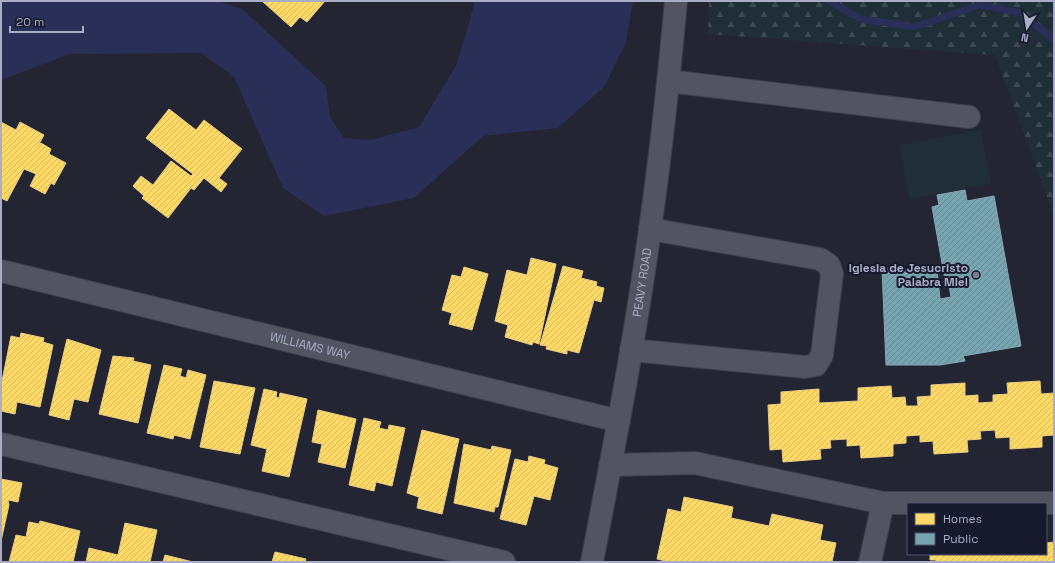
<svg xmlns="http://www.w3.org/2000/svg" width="1055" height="563" viewBox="0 0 1055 563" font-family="'Space Grotesk',sans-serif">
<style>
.grass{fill:#202e38}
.forest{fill:url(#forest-firs)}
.water{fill:#292f56}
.homes{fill:url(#homes-hatch);stroke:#e6cc83}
.public{fill:url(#public-hatch);stroke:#86a7b6}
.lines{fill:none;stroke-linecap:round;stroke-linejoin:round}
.stream{stroke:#292f56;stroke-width:7}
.minor-casing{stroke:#3d3f49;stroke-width:24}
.minor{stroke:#525461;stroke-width:22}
.poi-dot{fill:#7b7d92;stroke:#17192c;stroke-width:1.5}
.labels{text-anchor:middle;stroke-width:4;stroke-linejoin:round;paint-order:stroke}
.poi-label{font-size:12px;font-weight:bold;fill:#aaadc6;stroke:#17192c;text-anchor:end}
.street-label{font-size:12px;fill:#aaadc6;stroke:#17192c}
</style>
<defs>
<pattern id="forest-firs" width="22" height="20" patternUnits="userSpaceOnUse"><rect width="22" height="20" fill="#202e38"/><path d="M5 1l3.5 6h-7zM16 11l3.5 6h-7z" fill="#3e4a53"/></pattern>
<pattern id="homes-hatch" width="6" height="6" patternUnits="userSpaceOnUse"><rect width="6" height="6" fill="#ffd966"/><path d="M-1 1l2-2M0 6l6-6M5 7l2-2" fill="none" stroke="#d6b85d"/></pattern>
<pattern id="public-hatch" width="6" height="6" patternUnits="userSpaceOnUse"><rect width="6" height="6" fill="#76a5af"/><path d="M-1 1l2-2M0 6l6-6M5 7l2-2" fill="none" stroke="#658992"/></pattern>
</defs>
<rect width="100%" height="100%" fill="#232532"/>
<!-- grass -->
<path class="grass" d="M981,130l10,54 -82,15 -9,-54z"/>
<!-- forest -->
<path class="forest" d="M709,1h345v215l-59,-161 -287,-21z"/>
<!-- water -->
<path class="water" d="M1,1h216l25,8 84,77 4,31 14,21 27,2 48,-13 38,-63 18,-63h158l-7,41 -21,44 -47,42 -75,8 -69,62 -90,18 -41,-28 -49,-111 -33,-24 -131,1 -69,26z"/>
<!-- homes -->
<path class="homes" d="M262,1h63l-18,21 -7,-5 -9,10z
M169,109l27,21 8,-10 38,29 -23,29 8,6 -6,8 -17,-14 -10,12 -3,-2 -23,30 -26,-20 2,-2 -11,-10 8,-10 12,9 18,-24 20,15 2,-2 -47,-36z
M1,122l15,8 4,-8 24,13 -6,11 3,-3 10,6 -2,5 17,9 -12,22 -3,-2 -6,11 -15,-8 6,-12 -12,-5 -17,32 -6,-3z
M531,258l25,6 -17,80 -6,-2 -1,3 -27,-8 3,-12 -13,-4 12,-51 20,5z
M563,266l20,5 -2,7 16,4 -1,4 8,2 -3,14 -7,-2 -15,53 -12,-3v4l-21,-5 1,-3 -7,-1z
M464,267l24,7 -16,56 -23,-6 3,-11 -10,-3 10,-35 9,2z
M21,333l23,5 -1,4 10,3 -13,62 -23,-5 -2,12 -14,-3v-25l10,-50 9,2z
M67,339l34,11 -13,52 -14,-3 -5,21 -20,-5z
M113,356l21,2 -1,3 18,4 -13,58 -39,-9z
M164,365l18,4 -2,7 6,2 2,-8 18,5 -16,64 -16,-4 -1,4 -26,-6z
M214,381l41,7 -15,66 -40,-7z
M1040,381l1,13 13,-1v42l-12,1v11l-32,2v-12l-14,1 -1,-8 -15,1 1,8 -14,1 1,12 -34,2 -1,-13 -13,1v-7l-14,1v7l-13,1v12l-32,2 -1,-13 -13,1v-7l-17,1 1,8 -11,1 1,10 -38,3 -1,-13 -12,1 -2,-45 13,-1v-12l38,-3v14l39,-2v-13l33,-2 1,12 13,-1 1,9h12l-1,-9 14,-1v-11l34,-2v13l13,-1v8l15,-1v-7l15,-1 -1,-11z
M264,389l13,3 -1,5 3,1 1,-5 27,6 -18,78 -27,-6 5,-22 -16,-4z
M318,410l38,9 -11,49 -27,-6 4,-18 -10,-2z
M364,418l17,4 -2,6 9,2 1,-5 16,3 -13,58 -16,-4 -2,9 -25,-6z
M422,430l37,9 -17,75 -25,-6 2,-11 -12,-4z
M464,444l27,6 1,-4 19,4 -13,57h-3l-1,5 -40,-9z
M529,456l16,4 -1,4 14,4 -8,32 -16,-4 -8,29 -26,-6 15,-60 13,3z
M1,479l21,4 -4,19 -10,-2 1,5 -8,36z
M684,497l49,10 -2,11 38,8 3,-12 51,11 -3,15 16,3 -4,19h-162l-13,-3 11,-50 13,3z
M40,521l40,10 -7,31h-64l7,-27 10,2 3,-15 10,2z
M125,523l32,7 -7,32h-64l3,-14 29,7z
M1054,542v20h-118v-2h-6v-6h116v-11z
M275,552l31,7 -1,3h-33z
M165,555l28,7h-30z"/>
<!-- public -->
<path class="public" d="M965,190l2,11 27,-5 27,150 -58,10 2,5 -25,4h-54l-4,-96h55l3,30 11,-2 -3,-17h-3l-13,-73 7,-2 -2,-10z"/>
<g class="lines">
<!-- stream -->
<path class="stream" d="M829,1l32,18 54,8 65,-22 41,8 33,27"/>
<!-- minor casing -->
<g class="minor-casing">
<g id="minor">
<path d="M668,81l301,36"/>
<path id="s1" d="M1,271l618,150"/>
<path d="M631,350l174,17 11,-2 6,-10 10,-81 -3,-9 -9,-6 -170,-30"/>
<path d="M1,444l503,118"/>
<path d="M610,465l85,-2 188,40 -13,59"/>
<path d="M883,503h171"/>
<path id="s2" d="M592,562c21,-111 43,-221 58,-333 11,-76 19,-152 26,-228"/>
</g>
</g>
<!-- minor -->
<use href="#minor" class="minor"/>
</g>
<!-- markers -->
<circle class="poi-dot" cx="976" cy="275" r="4"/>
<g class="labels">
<!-- poi labels -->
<g class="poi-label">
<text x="968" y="272">Iglesia de Jesucristo<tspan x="968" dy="14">Palabra Miel</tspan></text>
</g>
<!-- street labels -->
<g class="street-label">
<text dy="4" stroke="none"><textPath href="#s2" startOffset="284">PEAVY ROAD</textPath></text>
<text dy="4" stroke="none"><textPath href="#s1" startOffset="318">WILLIAMS WAY</textPath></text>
</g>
</g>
<!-- border -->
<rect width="1055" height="563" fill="none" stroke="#aaadc6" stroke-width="4"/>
<!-- legend -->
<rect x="907" y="503" width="140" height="52" fill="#17192c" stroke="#52546a"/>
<rect x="915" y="513" width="20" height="12" fill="#ffd966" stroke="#52546a"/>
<text x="943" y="523" font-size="12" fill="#aaadc6">Homes</text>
<rect x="915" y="533" width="20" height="12" fill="#76a5af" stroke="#52546a"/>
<text x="943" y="543" font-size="12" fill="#aaadc6">Public</text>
<!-- north arrow -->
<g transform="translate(1027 28) rotate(192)" stroke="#17192c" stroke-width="3" paint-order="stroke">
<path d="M0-3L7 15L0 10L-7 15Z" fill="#aaadc6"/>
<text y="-6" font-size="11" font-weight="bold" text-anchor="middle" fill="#aaadc6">N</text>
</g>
<!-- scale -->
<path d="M10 26v6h73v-6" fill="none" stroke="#aaadc6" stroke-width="2"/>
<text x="16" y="26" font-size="12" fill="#aaadc6" stroke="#17192c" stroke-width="3" paint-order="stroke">20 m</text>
</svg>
